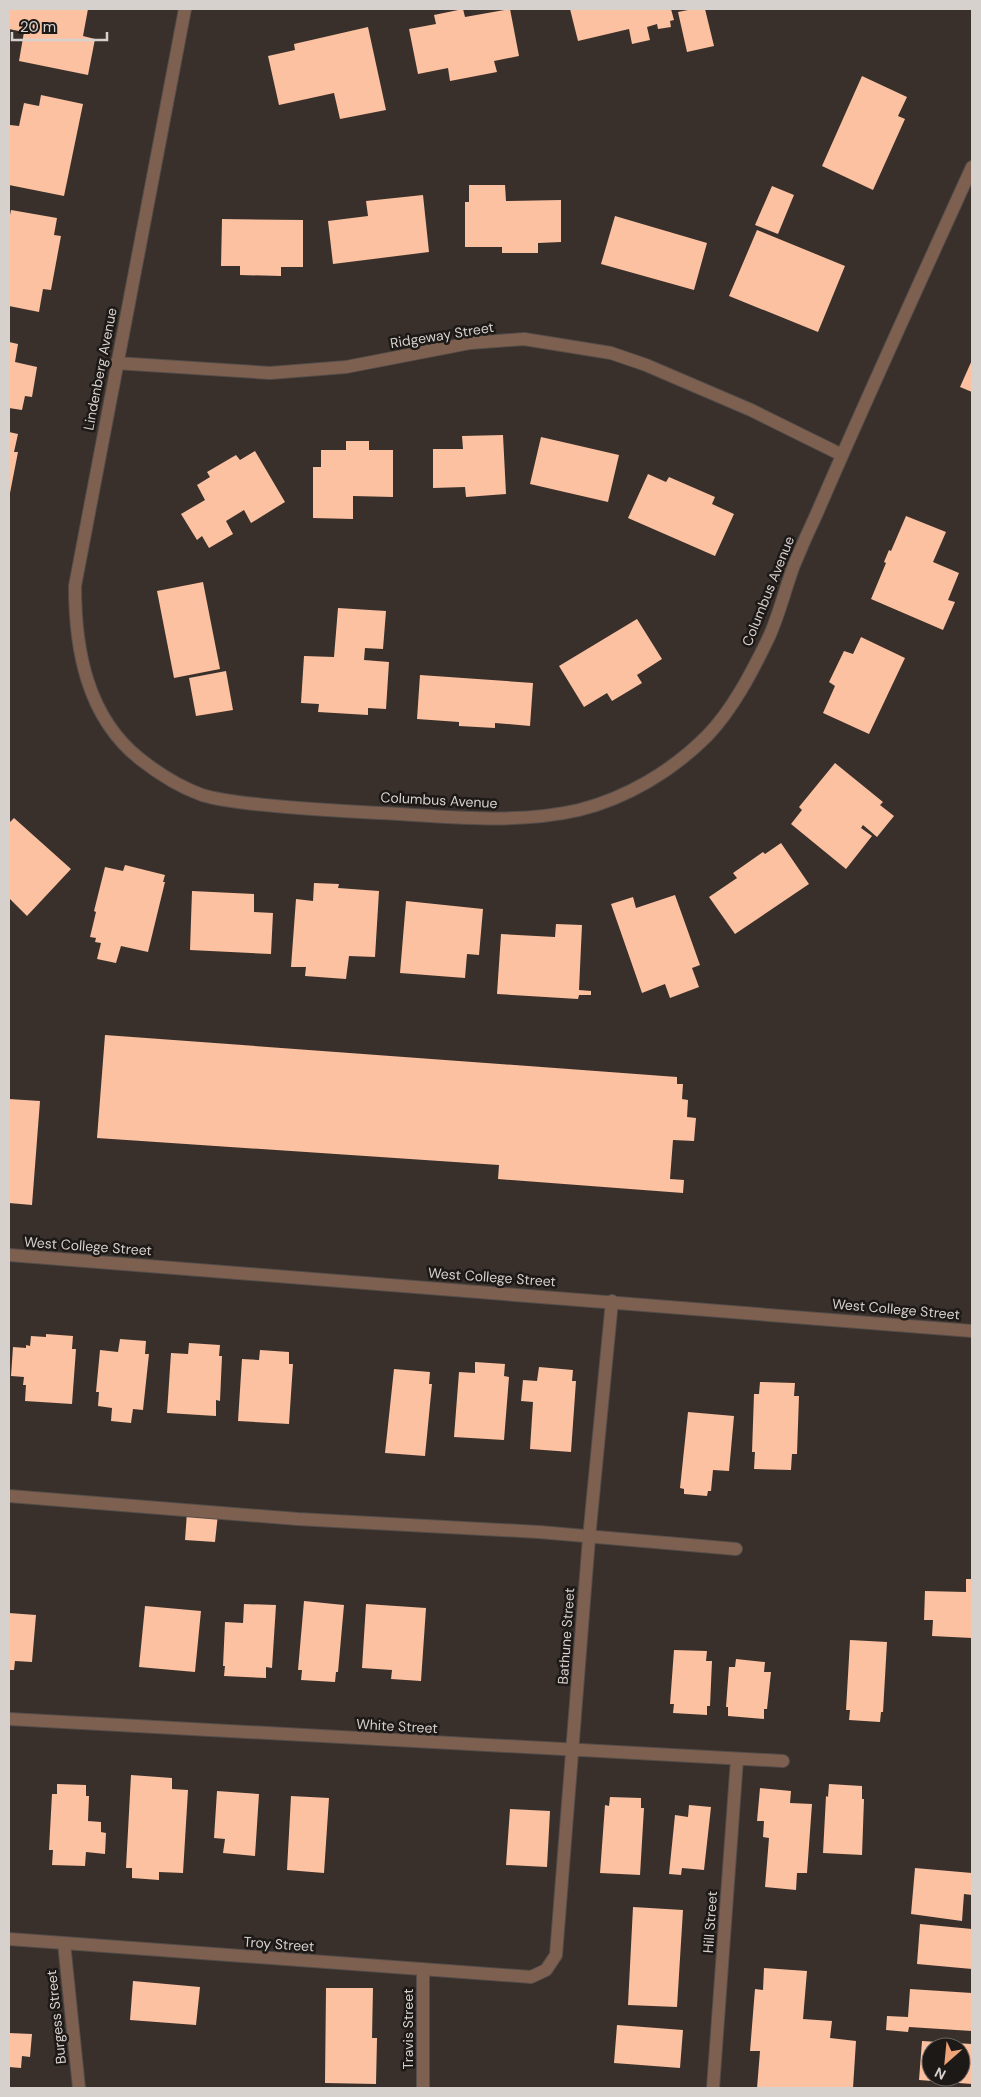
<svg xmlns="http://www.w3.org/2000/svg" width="981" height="2097" viewBox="0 0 981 2097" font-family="'DM Sans',sans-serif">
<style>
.building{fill:#fcc1a0;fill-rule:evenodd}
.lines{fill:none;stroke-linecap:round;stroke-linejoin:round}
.service-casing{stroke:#554d49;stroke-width:14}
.minor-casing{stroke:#554d49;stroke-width:14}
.tertiary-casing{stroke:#554d49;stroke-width:14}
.service{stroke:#7e6050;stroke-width:12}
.minor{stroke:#7e6050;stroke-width:12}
.tertiary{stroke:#7e6050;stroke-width:12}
.labels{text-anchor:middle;stroke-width:5;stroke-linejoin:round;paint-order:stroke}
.street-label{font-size:14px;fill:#d7d1ce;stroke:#1d1917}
</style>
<rect width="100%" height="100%" fill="#39302c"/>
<!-- building -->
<path class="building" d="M9,9h79l-5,27 12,3 -7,36 -69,-14 5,-29 -15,-3z
M463,9l2,8 45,-8 9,47 -25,5 3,11 -47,9 -2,-13 -30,6 -9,-45 27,-5 -2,-9z
M570,9h101l3,11 -4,1 1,6 -13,2 -1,-5 -10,3 3,13 -18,4 -3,-15 -51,12z
M693,9h12l9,37 -27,6 -9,-40z
M368,27l18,83 -46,9 -6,-26 -55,12 -11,-49 27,-6 -1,-6z
M862,76l45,21 -9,19 7,3 -32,71 -51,-24z
M41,95l42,9 -19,92 -55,-11 1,-60 9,1 5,-23 15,3z
M469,185h36l1,16 55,-1v42l-23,1v10h-36v-6h-37v-45h4z
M772,186l22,9 -16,39 -23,-9z
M423,195l6,57 -96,12 -5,-43 40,-5 -2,-15z
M11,210l46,8 -3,17 7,1 -10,54 -8,-1 -4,23 -30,-6v-86z
M615,216l92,27 -13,47 -93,-26z
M222,219l81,1v47h-22v9l-41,-1v-9h-19z
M757,230l88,36 -27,66 -89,-36z
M9,342l9,2 -3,18 22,5 -5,30 -7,-1 -3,14 -13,-2z
M972,360v32l-12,-5z
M9,432l9,2 -4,18h4l-8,41z
M503,435l3,59 -40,3 -1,-10 -32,1v-39h30l-1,-13z
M541,437l78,18 -11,47 -78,-18z
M346,441h23v9h24v47l-40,-1v23l-40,-1v-51h8v-17h25z
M255,451l30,51 -34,21 -7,-13 -18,11 7,13 -24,14 -7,-12 -5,4 -16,-26 24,-14 -8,-15 13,-8 -3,-5 29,-17 4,5z
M648,474l18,8 3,-5 46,20 -3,7 22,10 -19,42 -87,-38z
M906,516l40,16 -13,30 26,11 -11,27 7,2 -12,28 -72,-31 15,-36 -2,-1 5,-12 2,1z
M203,582l17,87 -46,9 -17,-87z
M338,608l48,3 -3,38 -18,-1 -1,12 25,2 -3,47 -18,-1v7l-50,-3 1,-8 -18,-1 3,-47 30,1z
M637,619l25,40 -25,16 5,8 -30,18 -5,-8 -23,14 -25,-41z
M861,637l44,21 -36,76 -46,-21 12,-27 -6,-4 15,-31 9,3z
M226,671l7,39 -37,6 -7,-38z
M420,675l113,8 -3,43 -35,-3v5l-36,-2v-4l-42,-3z
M835,763l48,39 -3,3 14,11 -17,21 -14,-12 -2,3 11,8 -26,33 -55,-45 11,-14 -3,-3z
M14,818l57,51 -44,47 -18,-18v-75z
M781,843l28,41 -74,50 -26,-37 28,-19 -4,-5 30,-21 2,2z
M125,865l40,10 -2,7h2l-17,70 -27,-6 -5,17 -19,-4 4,-16 -6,-1 1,-4 -6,-1 6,-25 -2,-1 11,-44 18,4z
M314,883l25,1 -1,4 41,3 -4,66 -26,-1 -3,23 -41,-3 1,-9h-15l5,-68 17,2z
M192,891l62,3v18l19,1 -2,41 -81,-4z
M675,895l25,70 -8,3 7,19 -29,11 -5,-14 -23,9 -31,-89 22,-7 3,11z
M406,901l77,8 -4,46 -12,-1 -2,24 -65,-5z
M556,924l26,1 -3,65 12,1v4h-12l-1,4 -81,-5 4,-60 54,3z
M105,1035l572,42v7h6l-1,15 6,1 -1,17 9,1 -2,23 -21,-1 -3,39 14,1 -1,13 -185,-14 1,-14 -402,-27z
M9,1099l31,2 -8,104 -23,-2z
M46,1334l27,2 -1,13h4l-4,55 -47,-3 1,-16h-3l1,-8 -13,-1 2,-29 13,1v-3l4,1 1,-10 15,1z
M120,1339l26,2 -1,13h4l-6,56 -10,-1 -2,14 -20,-2 1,-13 -14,-2 1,-14h-3l4,-42 18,2z
M189,1343l31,2 -1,11h3l-2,45 -4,-1v16l-49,-3 4,-60 17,1z
M260,1350l29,2v12h4l-4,60 -51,-3 4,-62 17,1z
M475,1362l30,2 -1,12 5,1 -5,63 -50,-3 5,-65 16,1z
M539,1367l34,3 -1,11h4l-5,71 -41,-3 3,-47 -12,-1 2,-21 14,1z
M394,1369l36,3 -1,12h3l-7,72 -40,-3z
M760,1382l35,1 -1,13h5l-2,58h-5l-1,16 -37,-1 1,-17h-3l2,-58h5z
M688,1412l46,4 -5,55 -16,-1 -2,21h-3l-1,5 -23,-2v-5l-4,-1z
M187,1512l31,2 -3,28 -30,-2z
M966,1579h6v59l-40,-2 1,-16h-9l1,-29 41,1z
M304,1601l40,4 -6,67h-2l-1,10 -34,-2 1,-10h-4z
M244,1604l32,1 -4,63 -6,-1v11l-42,-2 1,-10h-2l2,-44 18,1z
M366,1604l60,4 -5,73 -30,-2 1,-9 -30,-2z
M145,1606l56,5 -6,61 -56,-5z
M9,1613l27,2 -4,47 -17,-1 -1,9h-5z
M850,1640l37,2 -4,70h-2l-1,10 -31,-2 1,-10h-4z
M674,1650l33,1 -1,10h6l-2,45h-3v9l-34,-2 1,-9h-4z
M736,1659l29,3 -1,10h7l-4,37h-3v10l-36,-3v-9h-2l3,-40h6z
M131,1775l41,3v11l16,1 -5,83 -24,-1v8l-27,-2v-10h-6z
M57,1784l29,1v11h3l-1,25 13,1v10l5,1 -1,21 -19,-2 -1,14 -33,-1 1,-15h-4l3,-56h5z
M829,1784l33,2v13h2l-2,56 -39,-2 3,-57 2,1z
M760,1788l31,3 -1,12 22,1 -5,69h-10l-1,17 -31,-3 4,-49 -6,-1 1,-16h-7z
M217,1791l42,3 -4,62 -32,-3 2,-14 -11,-1z
M291,1796l38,2 -5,75 -37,-3z
M610,1797l31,1v10h3l-4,67 -40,-2 5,-68 4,1z
M689,1805l22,2 -7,63 -22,-2 -1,7 -12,-1 6,-59 13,2z
M510,1809l40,2 -3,56 -41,-2z
M915,1868l57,5v22l-8,-1 -2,27 -51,-7z
M633,1907l50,3 -6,97 -49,-2z
M920,1924l52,5v40l-55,-5z
M764,1968l43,3 -4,48 29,2 -2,17 26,3 -3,47h-96l3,-37h-10l5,-62 8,1z
M133,1981l67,6 -4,38 -66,-5z
M326,1988h47l-1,50h5l-1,46 -51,-1z
M910,1989l62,4v38l-63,-4 -1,5 -22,-2 1,-14 21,1z
M617,2025l66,5 -3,38 -66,-5z
M9,2033l23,1 -2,23 -8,-1 -1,12 -12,-1z
M922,2041l50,3v40l-53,-4zM931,2047h30v30h-30z"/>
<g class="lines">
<!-- service casing -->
<g class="service-casing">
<path id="service" d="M9,1496l289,23 241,13 197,17"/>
</g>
<!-- minor casing -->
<g class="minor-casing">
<path id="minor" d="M185,9l-110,577c0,64 12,131 65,173 19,15 40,28 62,36 20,6 42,8 63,10 38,4 76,6 114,8 66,3 135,12 200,-3 48,-12 93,-39 128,-74 26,-27 45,-64 61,-97 11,-23 17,-50 26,-74 7,-17 15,-35 23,-52 50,-116 103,-231 155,-346
M116,363l154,10 76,-6 124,-24 54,-4 87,14 35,12 105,45 91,45
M9,1719l774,42
M9,1939l522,38 15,-7 10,-15 33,-417 23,-237
M64,1943l15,145
M423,1969v119
M713,2088l24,-329"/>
</g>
<!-- tertiary casing -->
<g class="tertiary-casing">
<path id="tertiary" d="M9,1255l963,76"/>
</g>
<!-- service -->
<use href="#service" class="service"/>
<!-- minor -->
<use href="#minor" class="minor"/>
<!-- tertiary -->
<use href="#tertiary" class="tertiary"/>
</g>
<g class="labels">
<!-- street labels -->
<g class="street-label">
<text transform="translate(442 335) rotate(-9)" y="5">Ridgeway Street</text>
<text transform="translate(100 369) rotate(-79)" y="5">Lindenberg Avenue</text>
<text transform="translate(768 591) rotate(-68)" y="5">Columbus Avenue</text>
<text transform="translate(439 800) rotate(3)" y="5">Columbus Avenue</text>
<text transform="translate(88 1246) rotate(4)" y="5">West College Street</text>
<text transform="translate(492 1277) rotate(4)" y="5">West College Street</text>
<text transform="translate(896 1309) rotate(5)" y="5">West College Street</text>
<text transform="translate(566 1636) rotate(-86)" y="5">Bathune Street</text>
<text transform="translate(397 1726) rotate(3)" y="5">White Street</text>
<text transform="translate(710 1922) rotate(-86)" y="5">Hill Street</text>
<text transform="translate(279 1944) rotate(4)" y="5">Troy Street</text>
<text transform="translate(56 2017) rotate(-96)" y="5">Burgess Street</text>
<text transform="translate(408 2029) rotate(-90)" y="5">Travis Street</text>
</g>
</g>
<!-- border -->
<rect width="981" height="2097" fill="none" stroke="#d7d1ce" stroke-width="20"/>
<!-- north arrow -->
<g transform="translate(946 2062) rotate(207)"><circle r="24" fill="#1d1917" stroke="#676360"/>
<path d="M0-4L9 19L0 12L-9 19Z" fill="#efa377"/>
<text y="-8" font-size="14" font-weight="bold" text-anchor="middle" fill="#d7d1ce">N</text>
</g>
<!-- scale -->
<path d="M12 32v8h95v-8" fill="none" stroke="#d7d1ce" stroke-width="2.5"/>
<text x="20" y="32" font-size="15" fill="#d7d1ce" stroke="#1d1917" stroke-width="4" paint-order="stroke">20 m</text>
</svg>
